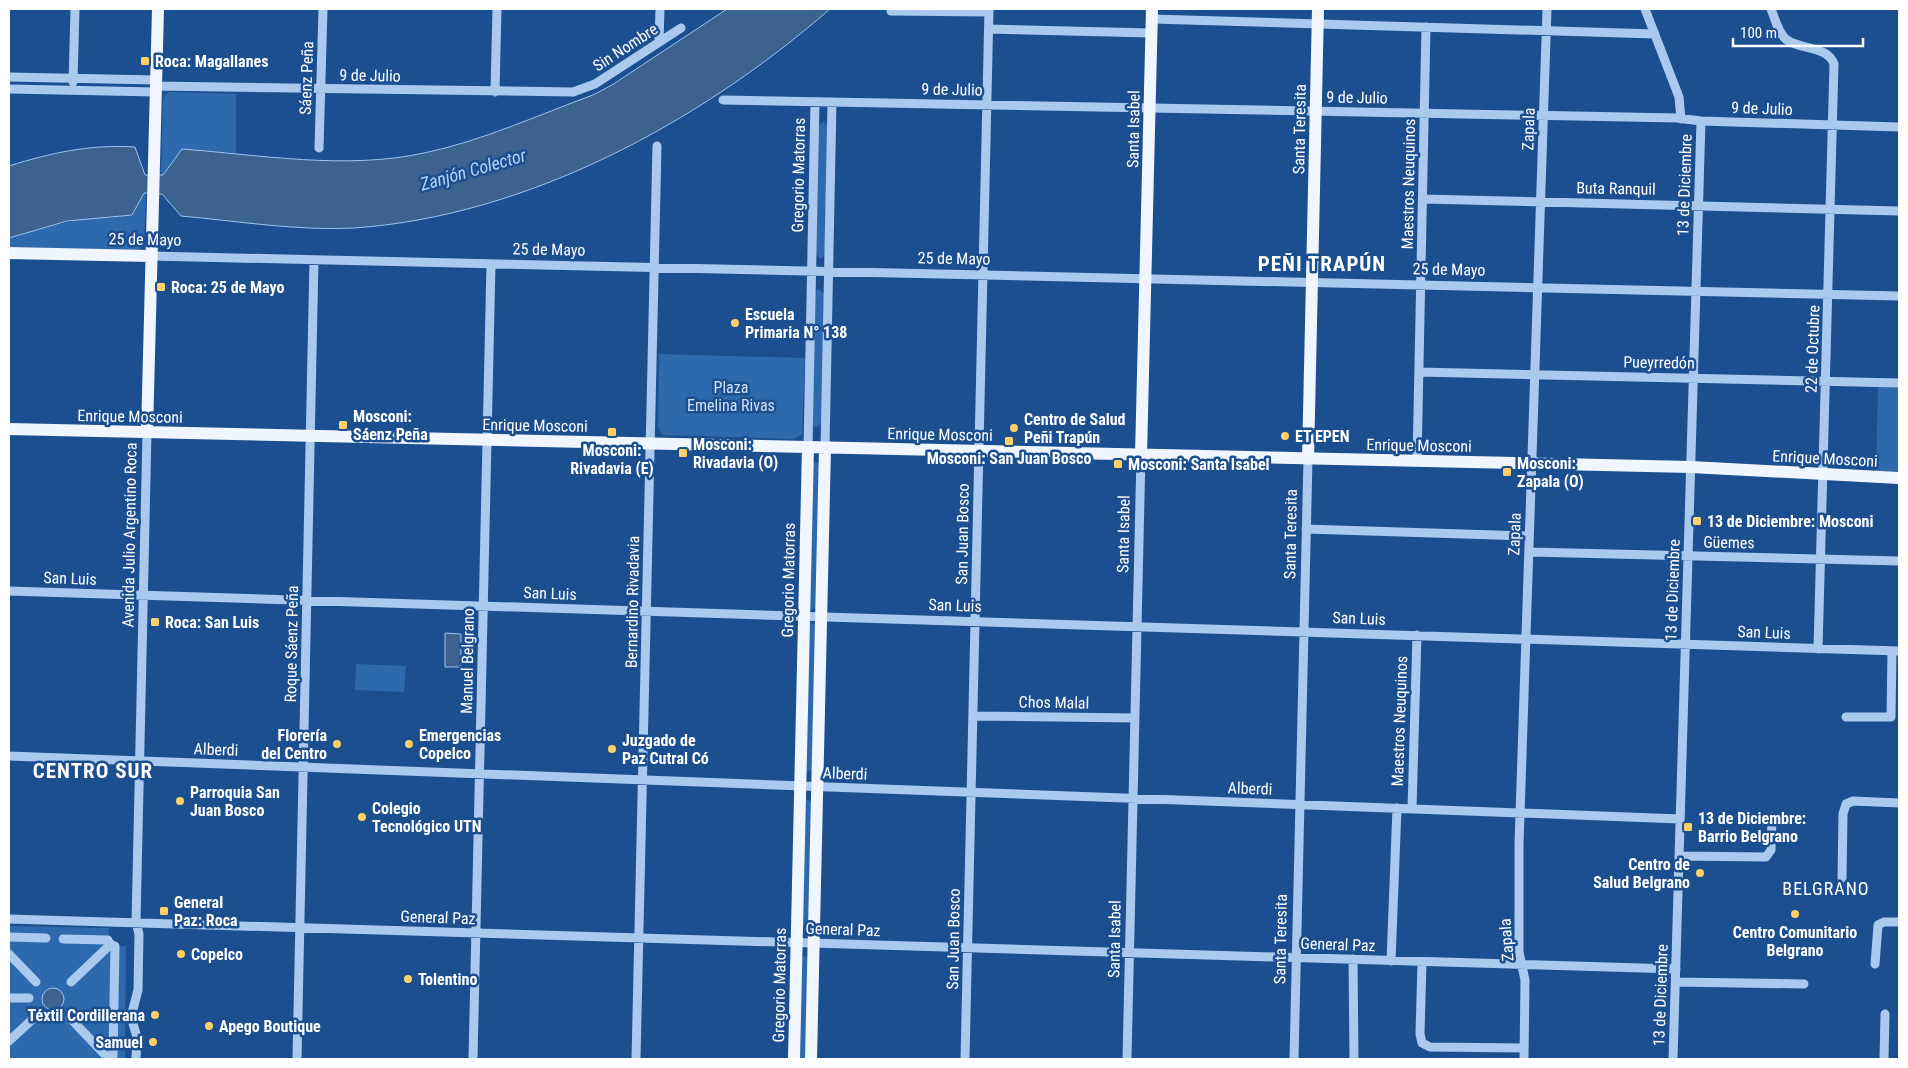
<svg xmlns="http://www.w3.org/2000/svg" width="1908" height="1068" viewBox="0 0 1908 1068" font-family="'Roboto Condensed',sans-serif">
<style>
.green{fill:#2e69ad}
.water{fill:#3c6290;stroke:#9cc4f0}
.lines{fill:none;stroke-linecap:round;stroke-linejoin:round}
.minor{stroke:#a9c9ee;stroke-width:9}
.major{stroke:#f0f6ff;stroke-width:12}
.poi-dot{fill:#ffd166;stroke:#1b4f8f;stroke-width:2}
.labels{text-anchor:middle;stroke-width:5;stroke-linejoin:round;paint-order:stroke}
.street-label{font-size:16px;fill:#fff;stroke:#1b4f8f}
.poi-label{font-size:16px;font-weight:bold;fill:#fff;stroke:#1b4f8f;text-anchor:start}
.park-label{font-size:16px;fill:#cfe3fa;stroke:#1b4f8f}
.water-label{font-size:18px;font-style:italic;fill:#b5d3f5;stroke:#1b4f8f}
.neighbourhood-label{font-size:18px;letter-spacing:1px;fill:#fff;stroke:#1b4f8f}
.district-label{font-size:21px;font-weight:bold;letter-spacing:1px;fill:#fff;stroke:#1b4f8f}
</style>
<rect width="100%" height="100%" fill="#1b4f8f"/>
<!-- green -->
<path class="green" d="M170,92l66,2v59l-54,-4 309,37 -330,-11 2,-76 1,-4z
M823,122l5,3 -2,130 -6,4 -4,-5 2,-128z
M9,183l137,10 -2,53 -6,4 -129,-3v-9c41,-14 80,-21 123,-23l11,-21z
M819,289l5,5 -2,130 -7,4 -3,-4 3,-133z
M659,354l146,4 -3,76 -8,5 -132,-4 -4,-8z
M1878,387h21v85l-23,-1z
M813,462l6,1 -2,144 -5,3 -4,-2z
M810,623l6,1 -3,145 -5,3h-3z
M356,664l50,2 -2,26 -49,-2z
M806,799l6,3 -4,124 -2,1 -4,-1z
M9,926l100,2 -1,14 5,4h13l-1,112 -116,1z
M804,956l5,2 -2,101h-9l3,-101z"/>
<!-- water -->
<path class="water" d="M727,9h103c-130,113 -302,207 -476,219 -57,3 -117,-7 -173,-12l-19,-22 -18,-1 -12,22 -65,6 -58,17v-72c41,-13 82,-22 126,-19l10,28h18l19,-26c80,6 163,21 242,4 58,-12 114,-38 169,-58l19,-10z
M445,633l16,1v33h-16z
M42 999a11 11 0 1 1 22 0a11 11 0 1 1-22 0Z"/>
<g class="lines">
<!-- minor -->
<path class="minor" d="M1645,9l34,88 2,22
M1771,9c4,9 7,25 16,31 14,10 41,6 47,24l-16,585
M891,11l98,1
M1152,19l503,15
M989,29l162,4
M659,42l1,-33
M9,77l147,3
M73,82l2,-73
M156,86l417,6 22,-8 86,-56
M9,89l147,3
M495,92l2,-83
M723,100l954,18 24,3 198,6
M319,148l4,-139
M1423,199l476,12
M151,256l1748,40
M1419,372l480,11
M808,447l7,-345
M825,448l7,-346
M1417,461l9,-434
M1306,529l223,7
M1529,552l370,9
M9,591l1890,60
M973,716l162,2
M1846,717h45l1,-66
M9,756l1671,63
M1412,809l5,-174
M1679,856l87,1 5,-7 1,-33
M1842,878l1,-64 3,-10 7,-3 46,2
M9,919l1667,50
M9,937l37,1
M63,939l45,1
M9,954l27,28
M1353,959l1,100
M1391,961l6,-153
M1422,962l-2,72 2,9 8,4 94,1
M1875,964l3,-39 6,-3h15
M71,982l40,-38
M1676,982l128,2
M9,998h20
M69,1017l40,42
M9,1041l27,-25
M113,1057l2,-111
M136,1059l1,-22 -6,-20 7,-27 1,-56 -3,-12 11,-490
M297,1059l17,-799
M473,1059l18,-795
M636,1059l21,-913
M965,1059l24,-1050
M1127,1059l14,-604
M1294,1059l14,-600
M1524,1059l1,-79 -6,-28v-108l28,-835
M1673,1059l28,-938
M1884,1059l1,-45"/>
<!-- major -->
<path class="major" d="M9,253l142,3
M9,429l1682,38 208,11
M147,432l11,-423
M1141,455l11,-446
M1308,459l10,-450
M794,1059l14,-612
M811,1059l14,-611"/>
</g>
<!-- markers -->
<g class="poi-dot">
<rect x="140" y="56" width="10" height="10" rx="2.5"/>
<rect x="156" y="282" width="10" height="10" rx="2.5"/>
<circle cx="735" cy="323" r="5"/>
<rect x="338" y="420" width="10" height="10" rx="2.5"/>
<circle cx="1014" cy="428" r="5"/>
<rect x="607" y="427" width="10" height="10" rx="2.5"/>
<circle cx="1285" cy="436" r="5"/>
<rect x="1004" y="436" width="10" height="10" rx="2.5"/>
<rect x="678" y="448" width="10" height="10" rx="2.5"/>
<rect x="1113" y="459" width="10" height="10" rx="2.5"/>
<rect x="1502" y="467" width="10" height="10" rx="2.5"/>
<rect x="1692" y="516" width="10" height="10" rx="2.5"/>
<rect x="150" y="617" width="10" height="10" rx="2.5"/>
<circle cx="337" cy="744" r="5"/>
<circle cx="409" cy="744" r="5"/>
<circle cx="612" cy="749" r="5"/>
<circle cx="180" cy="801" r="5"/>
<circle cx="362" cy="817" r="5"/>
<rect x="1683" y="822" width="10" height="10" rx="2.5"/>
<circle cx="1700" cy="873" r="5"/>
<rect x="159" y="906" width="10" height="10" rx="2.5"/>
<circle cx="1795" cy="914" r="5"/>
<circle cx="181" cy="954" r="5"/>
<circle cx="408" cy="979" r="5"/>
<circle cx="155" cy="1015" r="5"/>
<circle cx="209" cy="1026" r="5"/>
<circle cx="153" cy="1042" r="5"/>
</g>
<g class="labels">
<!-- street labels -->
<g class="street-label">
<text transform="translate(625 47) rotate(-33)" y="6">Sin Nombre</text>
<text transform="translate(370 75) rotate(1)" y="6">9 de Julio</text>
<text transform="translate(306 78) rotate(-88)" y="6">Sáenz Peña</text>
<text transform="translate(952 89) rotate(1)" y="6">9 de Julio</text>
<text transform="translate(1357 97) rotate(1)" y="6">9 de Julio</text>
<text transform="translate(1762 108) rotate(2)" y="6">9 de Julio</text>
<text transform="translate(1133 129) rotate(-89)" y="6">Santa Isabel</text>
<text transform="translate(1299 129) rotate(-89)" y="6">Santa Teresita</text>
<text transform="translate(1528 129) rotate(-88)" y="6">Zapala</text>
<text transform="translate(798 175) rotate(-89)" y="6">Gregorio Matorras</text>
<text transform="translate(1408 184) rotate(-89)" y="6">Maestros Neuquinos</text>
<text transform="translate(1684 185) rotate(-88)" y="6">13 de Diciembre</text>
<text transform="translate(1616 188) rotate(1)" y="6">Buta Ranquil</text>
<text transform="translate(145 239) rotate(1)" y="6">25 de Mayo</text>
<text transform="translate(549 249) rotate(1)" y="6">25 de Mayo</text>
<text transform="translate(954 258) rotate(1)" y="6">25 de Mayo</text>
<text transform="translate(1449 269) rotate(1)" y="6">25 de Mayo</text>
<text transform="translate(1812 349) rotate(-88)" y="6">22 de Octubre</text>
<text transform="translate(1659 362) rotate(1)" y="6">Pueyrredón</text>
<text transform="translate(130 416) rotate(1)" y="6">Enrique Mosconi</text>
<text transform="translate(535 425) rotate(1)" y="6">Enrique Mosconi</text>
<text transform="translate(940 434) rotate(1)" y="6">Enrique Mosconi</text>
<text transform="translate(1419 445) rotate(1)" y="6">Enrique Mosconi</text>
<text transform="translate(1825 458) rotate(3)" y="6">Enrique Mosconi</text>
<text transform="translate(962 534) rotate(-89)" y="6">San Juan Bosco</text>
<text transform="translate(1123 534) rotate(-89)" y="6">Santa Isabel</text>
<text transform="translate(1290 534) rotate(-89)" y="6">Santa Teresita</text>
<text transform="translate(1514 534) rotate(-88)" y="6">Zapala</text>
<text transform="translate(129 535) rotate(-89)" y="6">Avenida Julio Argentino Roca</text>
<text transform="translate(1729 542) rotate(1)" y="6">Güemes</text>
<text transform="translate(70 578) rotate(2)" y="6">San Luis</text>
<text transform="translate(788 580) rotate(-89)" y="6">Gregorio Matorras</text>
<text transform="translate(1672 590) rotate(-88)" y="6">13 de Diciembre</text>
<text transform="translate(550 593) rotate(2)" y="6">San Luis</text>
<text transform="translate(632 602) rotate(-89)" y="6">Bernardino Rivadavia</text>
<text transform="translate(955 605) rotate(2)" y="6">San Luis</text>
<text transform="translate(1359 618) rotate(2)" y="6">San Luis</text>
<text transform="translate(1764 632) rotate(2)" y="6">San Luis</text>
<text transform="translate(291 644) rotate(-89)" y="6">Roque Sáenz Peña</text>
<text transform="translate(467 661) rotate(-89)" y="6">Manuel Belgrano</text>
<text transform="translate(1054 702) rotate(1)" y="6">Chos Malal</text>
<text transform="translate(1399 721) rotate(-88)" y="6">Maestros Neuquinos</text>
<text transform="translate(216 749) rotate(2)" y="6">Alberdi</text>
<text transform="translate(845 773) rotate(2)" y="6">Alberdi</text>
<text transform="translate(1250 788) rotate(2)" y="6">Alberdi</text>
<text transform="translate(438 917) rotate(2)" y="6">General Paz</text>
<text transform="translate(843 929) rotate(2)" y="6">General Paz</text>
<text transform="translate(953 939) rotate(-89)" y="6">San Juan Bosco</text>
<text transform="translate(1114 939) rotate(-89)" y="6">Santa Isabel</text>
<text transform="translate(1280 939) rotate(-89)" y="6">Santa Teresita</text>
<text transform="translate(1506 940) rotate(-94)" y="6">Zapala</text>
<text transform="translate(1338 944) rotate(2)" y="6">General Paz</text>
<text transform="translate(779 985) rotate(-89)" y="6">Gregorio Matorras</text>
<text transform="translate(1660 995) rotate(-88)" y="6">13 de Diciembre</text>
</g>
<!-- poi labels -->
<g class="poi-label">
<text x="155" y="67">Roca: Magallanes</text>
<text x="171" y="293">Roca: 25 de Mayo</text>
<text x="745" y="320">Escuela<tspan x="745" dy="18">Primaria N° 138</tspan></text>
<text x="353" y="422">Mosconi:<tspan x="353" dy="18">Sáenz Peña</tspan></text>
<text x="1024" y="425">Centro de Salud<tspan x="1024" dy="18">Peñi Trapún</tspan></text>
<text x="1295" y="442">ET EPEN</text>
<text x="693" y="450">Mosconi:<tspan x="693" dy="18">Rivadavia (O)</tspan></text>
<text x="612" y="456" text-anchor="middle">Mosconi:<tspan x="612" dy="18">Rivadavia (E)</tspan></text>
<text x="1009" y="464" text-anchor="middle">Mosconi: San Juan Bosco</text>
<text x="1517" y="469">Mosconi:<tspan x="1517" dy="18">Zapala (O)</tspan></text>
<text x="1128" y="470">Mosconi: Santa Isabel</text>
<text x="1707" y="527">13 de Diciembre: Mosconi</text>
<text x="165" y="628">Roca: San Luis</text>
<text x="327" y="741" text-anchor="end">Florería<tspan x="327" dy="18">del Centro</tspan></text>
<text x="419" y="741">Emergencias<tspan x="419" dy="18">Copelco</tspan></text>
<text x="622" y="746">Juzgado de<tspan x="622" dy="18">Paz Cutral Có</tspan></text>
<text x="190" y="798">Parroquia San<tspan x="190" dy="18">Juan Bosco</tspan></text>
<text x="372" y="814">Colegio<tspan x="372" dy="18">Tecnológico UTN</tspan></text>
<text x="1698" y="824">13 de Diciembre:<tspan x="1698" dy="18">Barrio Belgrano</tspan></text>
<text x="1690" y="870" text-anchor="end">Centro de<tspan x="1690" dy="18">Salud Belgrano</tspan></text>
<text x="174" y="908">General<tspan x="174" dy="18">Paz: Roca</tspan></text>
<text x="1795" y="938" text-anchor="middle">Centro Comunitario<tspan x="1795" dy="18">Belgrano</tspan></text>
<text x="191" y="960">Copelco</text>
<text x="418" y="985">Tolentino</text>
<text x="145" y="1021" text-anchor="end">Téxtil Cordillerana</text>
<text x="219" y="1032">Apego Boutique</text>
<text x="143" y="1048" text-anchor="end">Samuel</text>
</g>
<!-- park labels -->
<g class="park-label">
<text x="731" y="393">Plaza<tspan x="731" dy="18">Emelina Rivas</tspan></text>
</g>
<!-- water labels -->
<g class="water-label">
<text transform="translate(473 170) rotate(-16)" y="6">Zanjón Colector</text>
</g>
<!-- neighbourhood labels -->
<g class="neighbourhood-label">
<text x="1826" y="895">BELGRANO</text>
</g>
<!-- district labels -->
<g class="district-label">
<text x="1322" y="271">PEÑI TRAPÚN</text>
<text x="93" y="778">CENTRO SUR</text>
</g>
</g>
<!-- border -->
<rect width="1908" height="1068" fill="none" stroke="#ffffff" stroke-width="20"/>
<!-- scale -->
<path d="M1733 38v8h130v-8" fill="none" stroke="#ffffff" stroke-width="2.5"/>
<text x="1740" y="38" font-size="15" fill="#ffffff" stroke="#1b4f8f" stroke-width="4" paint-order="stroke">100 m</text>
</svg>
